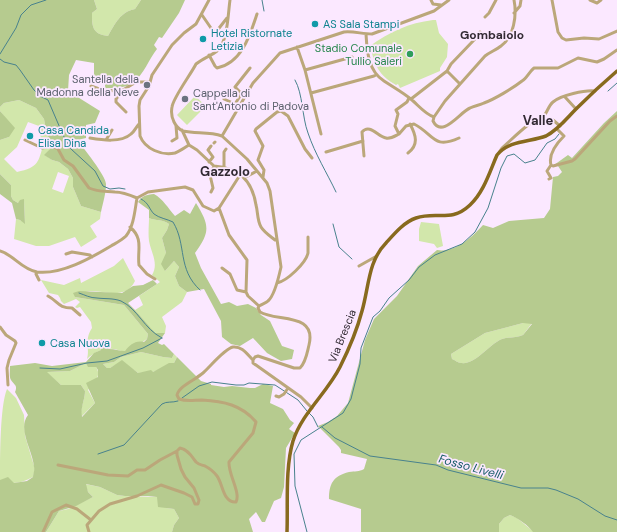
<svg xmlns="http://www.w3.org/2000/svg" width="617" height="532" viewBox="0 0 617 532" font-family="'DM Sans',sans-serif">
<style>
.green{fill:#d2e7ab;fill-rule:evenodd}
.forest{fill:#b6cb8f;fill-rule:evenodd}
.lines{fill:none;stroke-linecap:round;stroke-linejoin:round}
.stream{stroke:#48828d;stroke-width:1}
.minor{stroke:#bba77a;stroke-width:3}
.major{stroke:#886a1e;stroke-width:3.5}
.culture-dot{fill:#0f9aa8;stroke:#fbe8ff;stroke-width:1.5}
.leisure-dot{fill:#2e9e5b;stroke:#fbe8ff;stroke-width:1.5}
.worship-dot{fill:#6b7280;stroke:#fbe8ff;stroke-width:1.5}
.labels{text-anchor:middle;stroke-width:3.5;stroke-linejoin:round;paint-order:stroke}
.culture-label{font-size:11px;fill:#0d838f;stroke:#fbe8ff;text-anchor:start}
.leisure-label{font-size:11px;fill:#27864d;stroke:#fbe8ff;text-anchor:end}
.worship-label{font-size:11px;fill:#5b616d;stroke:#fbe8ff;text-anchor:end}
.street-label{font-size:11px;fill:#322a33;stroke:#fbe8ff}
.neighbourhood-label{font-size:12px;font-weight:bold;fill:#322a33;stroke:#fbe8ff}
.water-label{font-size:12px;font-style:italic;fill:#165d67;stroke:#fbe8ff}
.quarter-label{font-size:13px;font-weight:bold;fill:#322a33;stroke:#fbe8ff}
</style>
<rect width="100%" height="100%" fill="#fbe8ff"/>
<!-- green -->
<path class="green" d="M94,0h47l-6,9c-15,3 -20,15 -27,27 -16,-2 -16,-10 -16,-23l5,-4z
M433,20h3l3,13 9,11 -1,13 -7,11v3l-40,17 -2,-4 -2,1c-18,-10 -21,-20 -26,-39 19,-14 39,-23 63,-26z
M195,96l11,10 -19,19 -10,-10z
M19,100l17,8 8,11 3,16 7,10 -9,10 7,5 7,2 9,7 5,9v9l8,19 20,6 -1,7 -10,7 7,11 -16,10 -6,-10 -26,9h-13l-22,-7 2,-20 4,1 5,3 -1,-23 -6,3 -5,-3 -2,-4v-11l-11,-11v-34l9,-3 -5,-21 -4,-5v-4l4,-4zM28,122l11,4 2,13 3,3c-6,21 -5,25 -27,30l-13,-13 13,-12zM58,172l11,4 -6,17 -11,-4z
M149,218c7,3 14,1 20,6l-2,6 -5,8 4,15 -1,18 9,-10 5,6 -4,9 4,10 8,6 -5,10 -20,15 4,9 -1,7 -10,1 -20,-24 8,-5 -4,-9 21,-14 -8,-7c7,-11 -1,-23 -3,-34 -1,-8 0,-16 0,-23z
M421,222l18,2 4,22 -6,2 -3,-4 -15,-3v-12z
M123,258l12,23c-9,19 -29,10 -45,10 -5,0 -10,4 -15,6l49,8 24,29 -1,5c-6,4 -15,11 -22,12 -5,1 -8,-2 -12,-2 -11,-1 -19,4 -26,10 3,-11 -3,-19 5,-31l-1,-6 -11,-15 -3,1 -2,-1 5,-5 -4,-3 -12,5 -3,-3 -1,-3 -2,-3 -9,-2 -8,-13 23,5 16,-7 1,5 33,-17z
M523,323h9l-9,12c-7,3 -15,2 -21,4 -13,5 -26,26 -41,24 -3,0 -6,-3 -9,-4l-1,-5 34,-21z
M141,352l22,5 9,1 2,-4 3,3 -3,6 -21,9 -15,1 -4,-3 -19,-5 -5,3h-3l-4,-4 11,-2 7,-5z
M86,363l10,4c6,9 -2,16 -8,23l7,13 -14,14c-1,-9 4,-17 4,-26l-4,-6h-20l-15,-13 24,-1z
M7,389l9,9 8,17 1,21 10,33 -2,8c-6,3 -13,6 -20,6 -5,-1 -8,-3 -13,-3 0,-21 0,-75 7,-91z
M85,484l15,3 17,8 8,1 32,1 9,11 8,1 5,9 -5,7 -2,7h-126l13,-21 9,-2 25,-12 -5,-5z
M510,515l7,3 17,14h-35v-8l5,-6z"/>
<!-- forest -->
<path class="forest" d="M0,0h94l3,9 -5,4c0,13 0,21 16,23 7,-12 12,-24 27,-27l6,-9h44l-6,13 -17,25 -3,-1 -5,8 3,4c-8,10 -13,25 -24,34 -7,5 -19,5 -28,5v-5h-11v-20l-18,-3 -7,15 -1,16 32,20 -5,12 -9,2v13l-9,2c6,7 29,36 29,44 0,9 -3,19 -5,28l-20,-6 -8,-19v-9l-5,-9 -9,-7 -7,-2 -8,-5 10,-10 -7,-10 -3,-16 -8,-11 -17,-8 -15,3 -4,4z
M0,111l15,17 -6,9 -9,3z
M617,111v421h-84c-5,-7 -14,-13 -23,-17l-6,3 -5,6v8h-138v-23l-32,-10c0,-15 4,-23 20,-27 6,-1 10,0 15,-3l3,-10 -26,-6v-3l-2,-3 -21,-21 10,-4 9,-6 11,-13 17,-63 9,-21 23,-23 21,-30 19,-16c18,3 34,-12 46,-25l10,3 16,-7 35,-3 6,-9 3,-32 5,-1 4,-4 -4,-6 -4,-1 14,-10 4,3 32,-35zM523,323l9,1 -9,11c-7,3 -15,2 -21,4 -13,5 -26,26 -41,24 -3,0 -6,-3 -9,-4l-1,-5 34,-21z
M0,174l11,11v11l2,4 5,3 2,-3 4,-1 1,25 -5,-4 -4,-1 -4,-16 -12,-9z
M154,194c9,5 14,14 21,22l9,-6 6,4 6,-11c14,23 14,29 -1,50l6,15 20,36 8,-2 8,4 11,-2 8,4 5,7 9,6 12,25 12,4 -2,9 -11,2 -14,-8 -14,-15 -13,8 -9,-2 -9,-7 -1,-16 -17,-32 -17,3 -8,-6 -4,-10 4,-9 -5,-6 -9,10 -4,-7 5,-11 -4,-15 5,-8 2,-6c-6,-5 -13,-3 -20,-6v-8l-11,-8c5,-7 8,-7 16,-8z
M153,280l4,4 -29,19 7,7 20,23h10l-7,10 4,2 2,-1 10,10 -2,4 -9,-1 -22,-5 -20,5 -7,5 -11,2 4,4h3l12,-8 16,13 13,-3 2,2 16,-9h5l3,-6 24,24 10,3v1l13,2 8,-1 18,2h5l8,-4 10,2 -3,17 13,6 7,11 4,3 -5,6 6,4 -9,15 -2,39 -3,11 -7,3 -9,21h-3l-6,-10 -7,7 4,13h-81l2,-7 5,-7 -5,-9 -16,-2 -1,-10 -9,-1h-23l-8,-1 -17,-8 -14,-3 2,8 5,5 -17,9 -17,5 -13,21h-46v-52l8,-3 6,6 13,-2 6,-4c0,-3 2,-7 1,-10 -1,-16 -17,-38 -6,-52l-13,-23c3,-7 -1,-7 -4,-12 -2,-3 -1,-9 -1,-14l25,-3 17,3 34,-4 8,-9 7,-3 1,-6h4l3,5c6,0 10,2 16,2 5,-6 10,-11 19,-9l3,-3 1,-5 -24,-29 -49,-8 -2,-4 6,-2 43,2 11,-7 10,-1zM86,363l2,4h8l2,3v7l-12,6 9,20 -13,14c-2,-9 3,-17 3,-26l-4,-6h-20l-14,-13 23,-1z"/>
<g class="lines">
<!-- stream -->
<path class="stream" d="M262,0l2,11
M0,54l16,-26 5,-13 10,-10 15,-5
M0,59l4,3 12,3 4,5 14,20 6,6 8,4 15,35 8,14 24,22 8,15 7,3 9,-1 6,1
M295,80c8,14 7,37 13,53 7,21 19,40 28,59
M608,91l9,-8
M141,199c8,4 8,10 13,15 5,4 13,5 19,8 14,23 4,47 27,68
M333,224l6,23 13,12
M79,293c6,2 11,5 18,5 8,1 16,0 24,3 17,8 23,28 41,37
M40,368l20,1 27,-6 20,-2 36,-13 19,-10
M182,398l17,-12 13,-4 24,3h8l5,-2 26,2 23,15 9,11
M309,413l4,4 5,10
M322,427l13,11 35,18 66,9 12,5 73,18h27l8,2 22,9 27,17 12,4
M98,454l26,-9 38,-41c5,-3 10,-1 16,-3
M307,532l-12,-46 -1,-32 7,-14 42,-27 8,-14 2,-8 7,-27 1,-16 12,-31 7,-6 9,-13 20,-18 10,-13 16,-12 27,-11 13,-12 13,-24 13,-40 6,-12 7,-2 11,9 10,-3 12,-17 8,-4 4,-5"/>
<!-- minor -->
<path class="minor" d="M431,0l2,4 8,1
M514,0c3,15 0,37 -13,46 -5,4 -11,6 -16,10l-40,45 -11,16 -1,4c9,18 27,-9 37,-13 4,-2 10,-3 14,-5 11,-4 29,-15 38,-22 5,-3 7,-9 12,-13h24l20,-10 19,4 7,-3 13,-9
M552,0l6,32 4,6 4,2 18,-2 15,1 18,-8
M590,0l7,3 4,-3
M514,13l6,-7 1,-6
M202,15l11,16 3,1 11,-14
M485,17l4,-4 7,-13
M366,34c1,17 2,37 18,47 9,6 20,12 28,19 7,6 13,14 22,17
M297,47l8,23 16,64
M209,55l6,11 2,2c25,-5 33,-33 40,-54
M305,70l47,-13
M447,71l13,13
M91,86l11,4 16,1 5,-1 13,-8h14
M123,90l-7,9v3l10,10
M311,93l63,-17 2,-1
M246,94l-6,-2 -5,-5 15,-19
M565,97l11,12
M224,99l11,5 7,-11
M411,99l36,-28 4,-7 23,-24 6,-8
M553,120l7,6
M182,130l7,15 8,5 17,16
M399,134l7,-8 8,-2c20,10 19,26 45,14
M222,136c-13,-5 -26,-2 -39,-5 -5,-2 -7,-5 -9,-9 -2,-4 -3,-10 -2,-15 1,-9 19,-33 24,-43 7,-6 15,-8 21,-13 11,-9 11,-38 13,-51
M90,138c12,2 31,5 41,-4 4,-3 5,-7 8,-10
M25,140l17,8 10,-2 6,3 6,11 9,6 16,22c9,4 17,3 26,4 8,0 15,3 22,6
M106,140l6,-10
M172,141l5,-3 -1,-12
M214,143l1,-1
M189,145c-5,3 -9,6 -14,8 -13,3 -30,-4 -35,-17l-1,-30 1,-6 9,-14 3,-11 20,-30 12,-12 12,-9 13,-24
M500,151l2,-3c9,-8 17,-16 26,-23 4,-4 10,-4 14,-7 5,-4 6,-12 11,-16 8,-7 32,-12 42,-11
M326,152l37,-11
M408,153c11,-8 8,-18 2,-29
M364,156l-2,-24c8,-9 16,5 24,6 5,1 9,-2 13,-4l-4,-8 3,-12 -2,-4 11,-8 2,-4
M209,162l4,-5 -5,-7 3,-4
M551,165l2,1 19,-5 3,-2 35,-38 7,-5
M214,166c25,2 38,14 42,39 2,7 1,15 5,22 3,5 9,9 14,13h2
M224,167v-15l2,-3
M263,177l1,-7 -6,-10 5,-14 -8,-15 1,-2 21,-17 4,-1 7,5 17,33 7,9
M244,178l13,-7
M549,179l2,-1 -4,-7 4,-6c-3,-11 5,-21 13,-29l-7,-7
M211,192l2,-4 -3,-13 4,-9
M219,208l10,27 18,25 -1,32 2,4 11,10
M130,227c14,12 7,23 9,38l8,9 8,5
M0,251c14,4 21,18 37,21 24,3 54,-14 74,-26 5,-3 11,-6 15,-10 8,-10 9,-27 11,-38l11,-6 37,-5 8,3 10,16 11,5 5,-3 21,-33
M66,254l6,-2 18,3 2,2
M359,266l16,-9
M222,268l8,6 7,16 9,2
M37,272l-1,2 3,6
M277,283c10,-2 29,-20 31,-30 0,-5 0,-11 0,-16
M48,296c11,6 10,12 24,12l8,7
M0,327l6,8 9,6 1,2 -7,17 -2,8 1,17
M276,396l3,1 5,-3 4,-6
M312,408l-11,-11 -48,-34v-3l2,-3 3,-1 36,12h6c6,-6 7,-15 9,-23 8,-33 -33,-23 -49,-33l-2,-4 1,-2c3,-2 7,-3 9,-5 7,-6 11,-25 13,-34l-11,-76 -3,-8 -20,-24 -25,-23 31,-53 27,-30 64,-21c10,-1 18,2 28,2l62,-23 15,-11
M58,465l50,10 20,1 9,-6h8l15,-10 17,-9
M43,532l9,-20 14,-7 11,4 14,11
M89,532l-2,-7 12,-14 11,-7 27,-8 24,-11 23,8 8,4 3,7h3l1,-4 -5,-12 -9,-11 -4,-8 -4,-14v-4l3,-3c8,1 12,9 16,14 3,3 6,3 9,4 4,2 9,6 12,10 6,8 6,27 19,26 5,-9 -8,-28 -7,-40l24,-29 3,-11c-14,-17 -33,-21 -54,-22 -8,0 -15,2 -23,-1l-2,-4c2,-9 18,-15 26,-22 8,-7 21,-24 30,-26 9,-1 14,7 20,13"/>
<!-- major -->
<path class="major" d="M287,532c1,-28 -2,-64 6,-91 9,-28 34,-48 47,-74 9,-18 17,-37 22,-56 7,-24 6,-50 24,-68 8,-9 18,-21 30,-25 21,-7 35,5 54,-13 14,-13 20,-34 27,-50 12,-15 33,-13 49,-19 12,-6 21,-18 30,-27 13,-13 27,-26 41,-38"/>
</g>
<!-- markers -->
<g class="culture-dot">
<circle cx="315" cy="24" r="4"/>
<circle cx="203" cy="39" r="4"/>
<circle cx="30" cy="136" r="4"/>
<circle cx="42" cy="343" r="4"/>
</g>
<circle class="leisure-dot" cx="410" cy="54" r="4"/>
<g class="worship-dot">
<circle cx="147" cy="85" r="4"/>
<circle cx="185" cy="99" r="4"/>
</g>
<g class="labels">
<!-- culture labels -->
<g class="culture-label">
<text x="323" y="28">AS Sala Stampi</text>
<text x="211" y="37">Hotel Ristornate<tspan x="211" dy="13">Letizia</tspan></text>
<text x="38" y="134">Casa Candida<tspan x="38" dy="13">Elisa Dina</tspan></text>
<text x="50" y="347">Casa Nuova</text>
</g>
<!-- leisure labels -->
<g class="leisure-label">
<text x="402" y="52">Stadio Comunale<tspan x="402" dy="13">Tullio Saleri</tspan></text>
</g>
<!-- worship labels -->
<g class="worship-label">
<text x="139" y="83">Santella della<tspan x="139" dy="13">Madonna della Neve</tspan></text>
<text x="193" y="97" text-anchor="start">Cappella di<tspan x="193" dy="13">Sant'Antonio di Padova</tspan></text>
</g>
<!-- street labels -->
<g class="street-label">
<text transform="translate(342 336) rotate(-68)" y="4">Via Brescia</text>
</g>
<!-- neighbourhood labels -->
<g class="neighbourhood-label">
<text x="492" y="39">Gombaiolo</text>
</g>
<!-- water labels -->
<g class="water-label">
<text transform="translate(471 467) rotate(15)" y="4">Fosso Livelli</text>
</g>
<!-- quarter labels -->
<g class="quarter-label">
<text x="538" y="125">Valle</text>
<text x="225" y="176">Gazzolo</text>
</g>
</g>
</svg>
